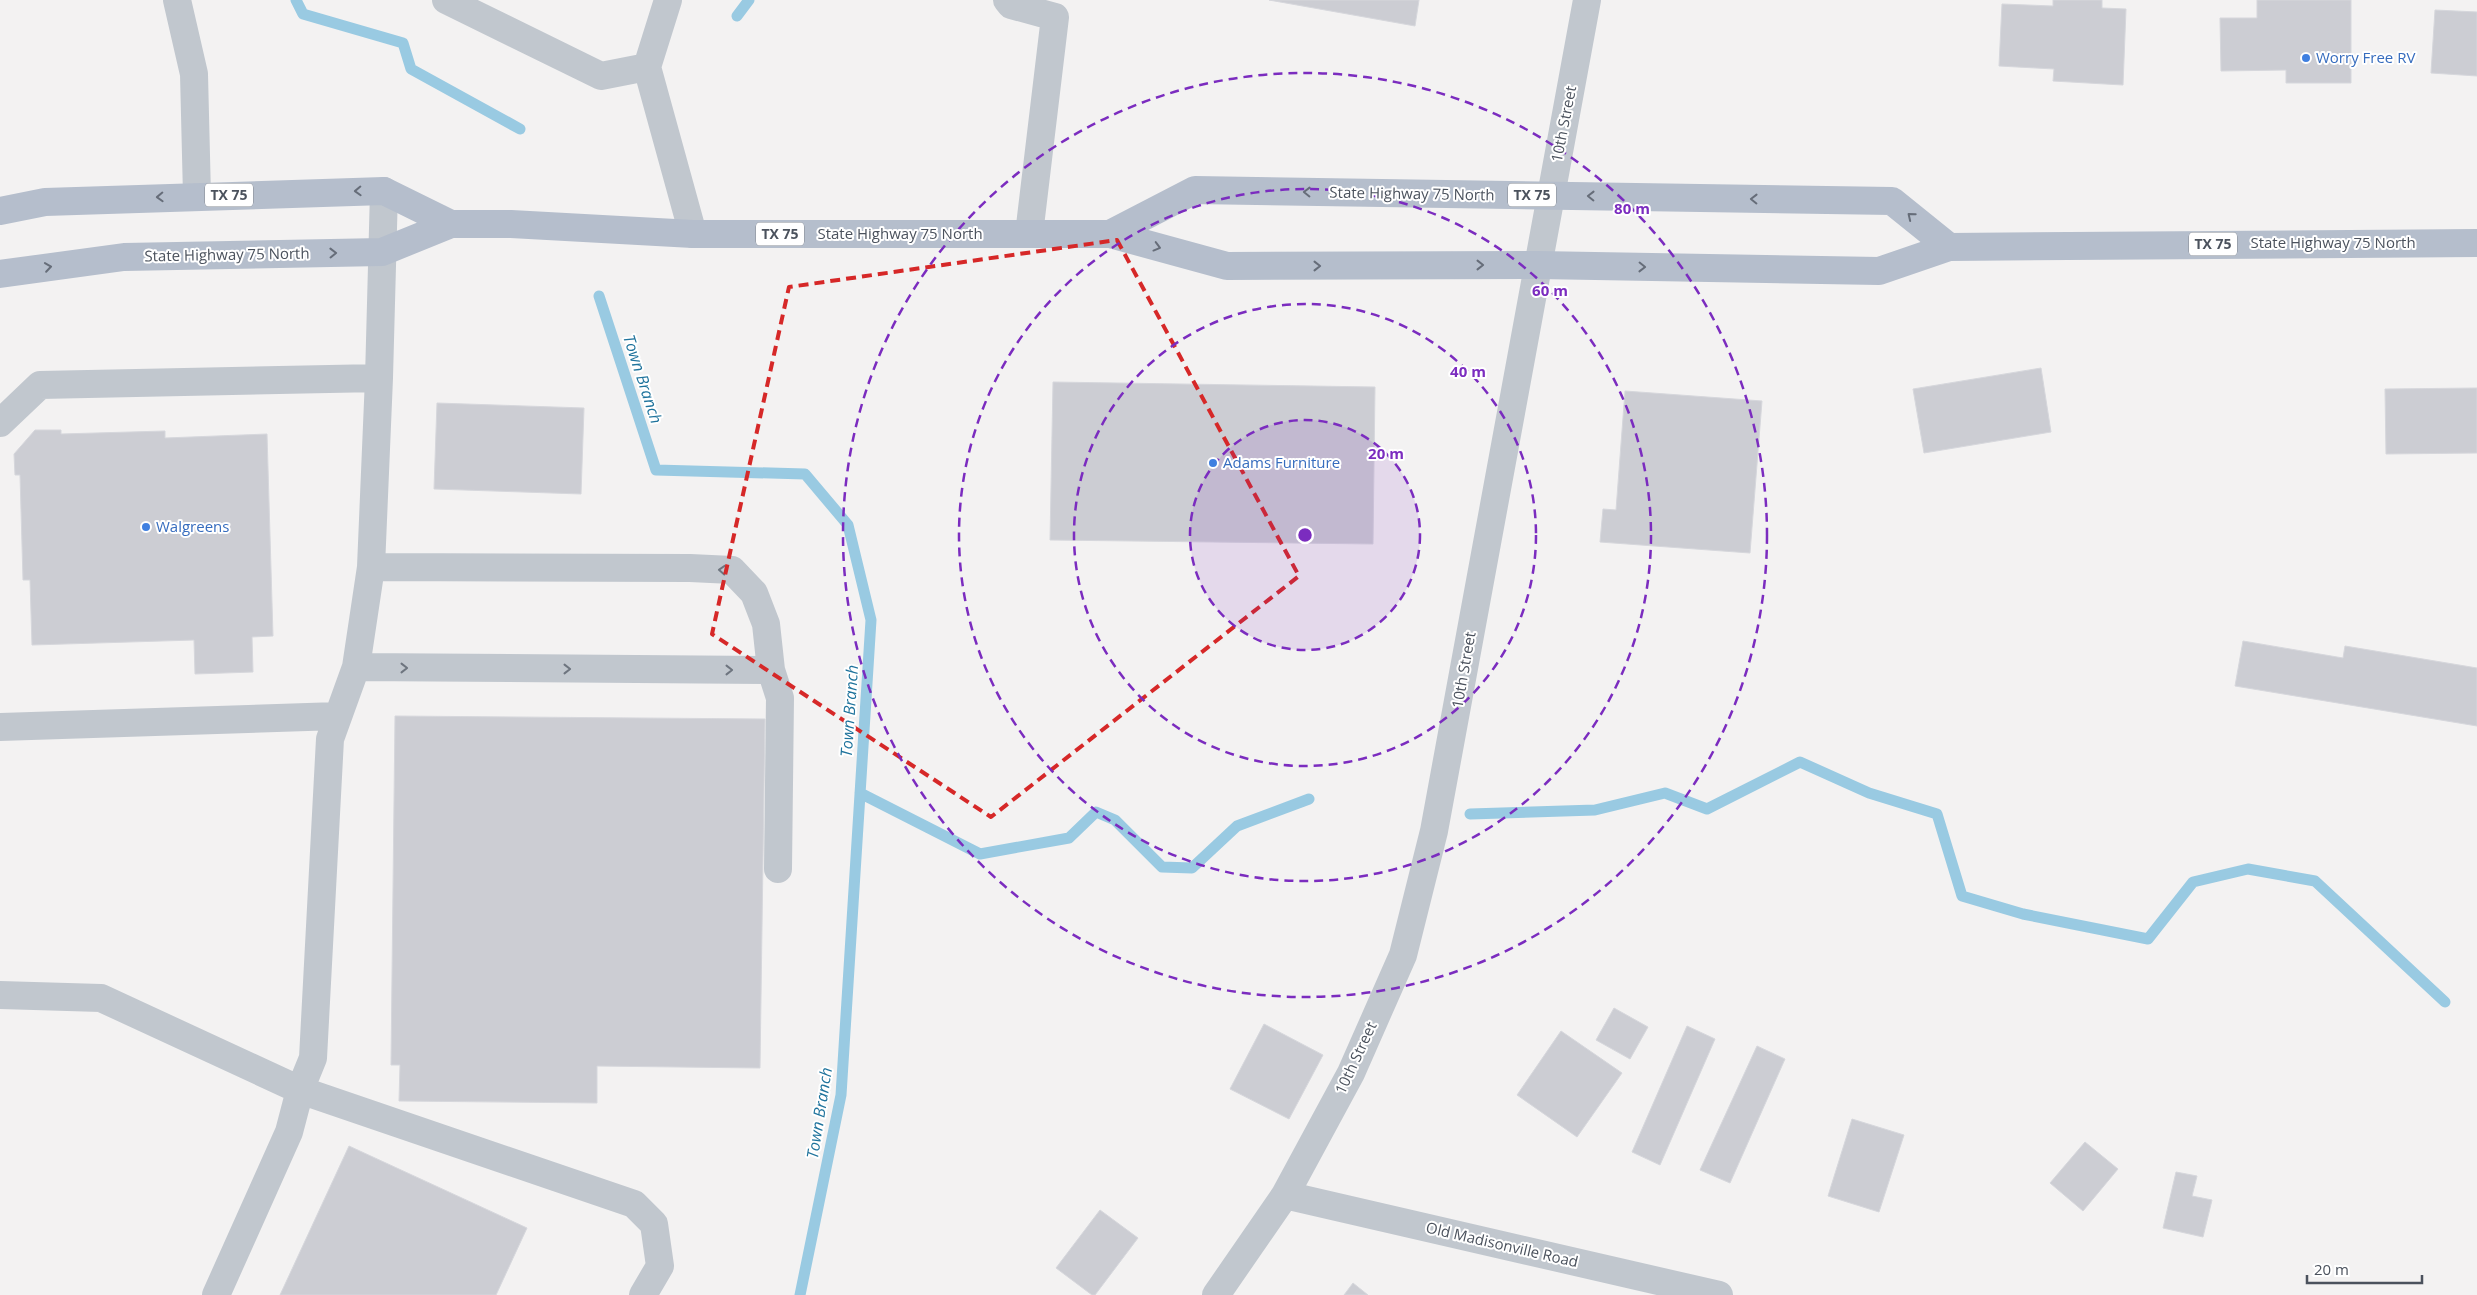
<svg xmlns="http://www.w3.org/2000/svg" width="2477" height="1295" viewBox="0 0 2477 1295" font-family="'Open Sans',sans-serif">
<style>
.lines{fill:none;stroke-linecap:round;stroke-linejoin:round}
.stream{stroke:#99cae2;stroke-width:11}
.building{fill:#cccdd3;stroke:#d6d7dc}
.minor{stroke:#c1c7ce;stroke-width:28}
.major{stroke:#b5becc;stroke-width:28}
.oneway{stroke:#666d79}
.oneway2{stroke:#6e757f}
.marked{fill:none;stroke:#d62828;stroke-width:4;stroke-dasharray:10 6;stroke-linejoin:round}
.ring{fill:none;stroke:#7b2cbf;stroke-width:2.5;stroke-dasharray:9 6}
.shop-dot{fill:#3f7fe0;stroke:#fff;stroke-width:2}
.labels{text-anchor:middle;stroke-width:4;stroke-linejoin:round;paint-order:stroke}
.shield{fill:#fff;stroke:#81868e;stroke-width:1}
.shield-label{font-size:14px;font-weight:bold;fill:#4b525d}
.shop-label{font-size:15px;fill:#366cbe;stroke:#fff;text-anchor:start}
.street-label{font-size:15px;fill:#4b525d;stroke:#fff}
.water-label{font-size:16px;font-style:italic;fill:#1f739c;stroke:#fff}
.centre{fill:#7b2cbf;stroke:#fff;stroke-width:2.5}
.ring-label{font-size:15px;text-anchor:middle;font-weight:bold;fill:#7b2cbf;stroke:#fff;stroke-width:4;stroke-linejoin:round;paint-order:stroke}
</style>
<rect width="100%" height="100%" fill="#f3f2f2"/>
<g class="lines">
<!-- stream -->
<path class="stream" d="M296,0l7,14 100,29 8,26 109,60
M737,16l12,-16
M599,296l57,174 149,4 43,51 23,95 -30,475 -41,200
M860,793l120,61 89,-16 27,-26 19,8 47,47 30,1 45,-42 72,-27
M1470,814l125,-4 70,-17 42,16 93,-47 69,31 68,21 25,82 61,18 125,25 45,-57 55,-13 67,12 130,121"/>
</g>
<!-- building -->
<path class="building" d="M1269,0h150l-4,26z
M2053,0h49v8l24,1 -3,76 -70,-4 1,-12 -55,-3 3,-62 51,2z
M2257,0h94v83h-65v-13l-65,1 -1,-53h37z
M2435,10l42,2v64l-46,-3z
M2041,368l10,64 -127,21 -11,-64z
M1053,382l322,5 -2,157 -323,-4z
M2477,388v65l-91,1 -1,-65z
M1625,391l137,10 -12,152 -150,-11 3,-33 13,1z
M437,403l147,5 -3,86 -147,-5z
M35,430h26v4l104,-3v7l102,-4 6,202 -21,1 1,35 -58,2 -1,-34 -162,5 -2,-65h-7l-3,-105h-5l-1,-21z
M2243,641l100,17 2,-12 132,22v58l-242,-40z
M395,716l370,3 -5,349 -163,-2v37l-198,-2 1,-36h-9z
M1614,1008l34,19 -18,32 -34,-19z
M1264,1024l59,31 -34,64 -59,-30z
M1687,1026l28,13 -55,126 -28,-13z
M1561,1031l61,42 -45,64 -60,-42z
M1757,1046l28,13 -55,124 -30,-13z
M1852,1119l52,16 -25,77 -51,-16z
M2085,1142l33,27 -35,42 -33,-28z
M349,1146l178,82 -31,67h-216z
M2176,1172l21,4 -5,20 20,4 -9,37 -40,-9z
M1100,1210l38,28 -43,57h-3l-36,-27z
M1353,1283l15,12h-24z"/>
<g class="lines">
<!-- minor -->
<path class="minor" d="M177,0l17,74 3,122
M446,0l155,76 46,-9 46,167
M1007,0l4,5 44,12 -26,217
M647,67l21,-67
M0,423l40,-38 339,-7
M356,667l415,3 -5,-46 -12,-31 -22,-23 -42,-2 -319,-1
M771,670l9,28 -2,171
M0,727l338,-11
M0,995l101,3 199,92 334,114 20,20 6,42 -17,29
M1285,1195l434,100
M216,1295l73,-163 11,-42 13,-32 17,-319 26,-72 15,-100 8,-189 5,-187
M1216,1295l69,-100 66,-122 52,-118 31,-124 153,-831"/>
<!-- major -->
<path class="major" d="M0,211l45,-9 339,-11 67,33
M1110,234l85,-44 697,11 57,46
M0,274l124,-17 258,-5 69,-28h60l182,10h417l117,32 311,-1 341,6 70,-24 528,-4"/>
</g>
<!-- one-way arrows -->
<defs><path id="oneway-chevron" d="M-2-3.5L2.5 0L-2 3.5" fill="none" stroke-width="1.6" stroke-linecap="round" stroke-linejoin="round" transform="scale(1.25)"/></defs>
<g class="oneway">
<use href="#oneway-chevron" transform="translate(358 191) rotate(178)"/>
<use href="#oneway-chevron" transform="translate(1307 192) rotate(-179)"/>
<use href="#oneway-chevron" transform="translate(1591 196) rotate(-179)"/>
<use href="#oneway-chevron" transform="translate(160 197) rotate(178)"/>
<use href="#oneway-chevron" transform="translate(1754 199) rotate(-179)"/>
<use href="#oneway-chevron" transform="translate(1911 216) rotate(-141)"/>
<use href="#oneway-chevron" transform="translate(1157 247) rotate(15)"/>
<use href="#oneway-chevron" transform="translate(333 253) rotate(-1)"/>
<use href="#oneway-chevron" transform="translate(1480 265)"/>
<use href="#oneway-chevron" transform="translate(1317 266)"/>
<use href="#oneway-chevron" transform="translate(48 267) rotate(-8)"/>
<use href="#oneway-chevron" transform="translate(1642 267) rotate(1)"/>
</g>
<g class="oneway2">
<use href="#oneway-chevron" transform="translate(722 570) rotate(-177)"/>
<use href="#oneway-chevron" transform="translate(404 668)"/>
<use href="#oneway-chevron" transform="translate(567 669)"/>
<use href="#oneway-chevron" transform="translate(729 670)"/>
</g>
<!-- marked area -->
<path class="marked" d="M1117,240l182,336 -308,241 -279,-183 77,-347z"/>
<!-- distance rings -->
<circle cx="1305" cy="535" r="115" fill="#7b2cbf" fill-opacity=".12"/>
<g class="ring">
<circle cx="1305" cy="535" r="115"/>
<circle cx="1305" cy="535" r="231"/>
<circle cx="1305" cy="535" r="346"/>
<circle cx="1305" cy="535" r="462"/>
</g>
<!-- markers -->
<g class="shop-dot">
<circle cx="2306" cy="58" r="5"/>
<circle cx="1213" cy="463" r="5"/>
<circle cx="146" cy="527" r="5"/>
</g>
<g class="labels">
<!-- shield labels -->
<g class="shield">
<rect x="205" y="183.5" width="48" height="23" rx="4"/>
<rect x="1508" y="183.5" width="48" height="23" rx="4"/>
<rect x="756" y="222.5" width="48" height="23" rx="4"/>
<rect x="2189" y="232.5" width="48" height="23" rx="4"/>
</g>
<g class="shield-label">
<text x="229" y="200">TX 75</text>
<text x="1532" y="200">TX 75</text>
<text x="780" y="239">TX 75</text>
<text x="2213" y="249">TX 75</text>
</g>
<!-- shop labels -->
<g class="shop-label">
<text x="2316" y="63">Worry Free RV</text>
<text x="1223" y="468">Adams Furniture</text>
<text x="156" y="532">Walgreens</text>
</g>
<!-- street labels -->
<g class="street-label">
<text transform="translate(1564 124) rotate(-79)" y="5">10th Street</text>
<text transform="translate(1412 194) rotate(1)" y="5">State Highway 75 North</text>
<text x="900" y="239">State Highway 75 North</text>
<text x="2333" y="248">State Highway 75 North</text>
<text transform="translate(227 255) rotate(-1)" y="5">State Highway 75 North</text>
<text transform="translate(1464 670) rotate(-80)" y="5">10th Street</text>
<text transform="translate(1356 1058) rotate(-65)" y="5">10th Street</text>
<text transform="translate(1502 1245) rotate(13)" y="5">Old Madisonville Road</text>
</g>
<!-- water labels -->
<g class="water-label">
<text transform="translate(643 379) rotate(72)" y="6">Town Branch</text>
<text transform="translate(849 711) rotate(-86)" y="6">Town Branch</text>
<text transform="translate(819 1113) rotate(-81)" y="6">Town Branch</text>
</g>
</g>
<circle cx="1305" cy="535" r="8" class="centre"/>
<g class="ring-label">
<text x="1632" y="214">80 m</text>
<text x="1550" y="296">60 m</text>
<text x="1468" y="377">40 m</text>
<text x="1386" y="459">20 m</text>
</g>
<!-- scale -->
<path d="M2307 1275v8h115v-8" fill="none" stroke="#4b525d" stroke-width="2.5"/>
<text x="2314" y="1275" font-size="15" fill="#4b525d" stroke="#ffffff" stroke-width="4" paint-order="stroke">20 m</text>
</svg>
